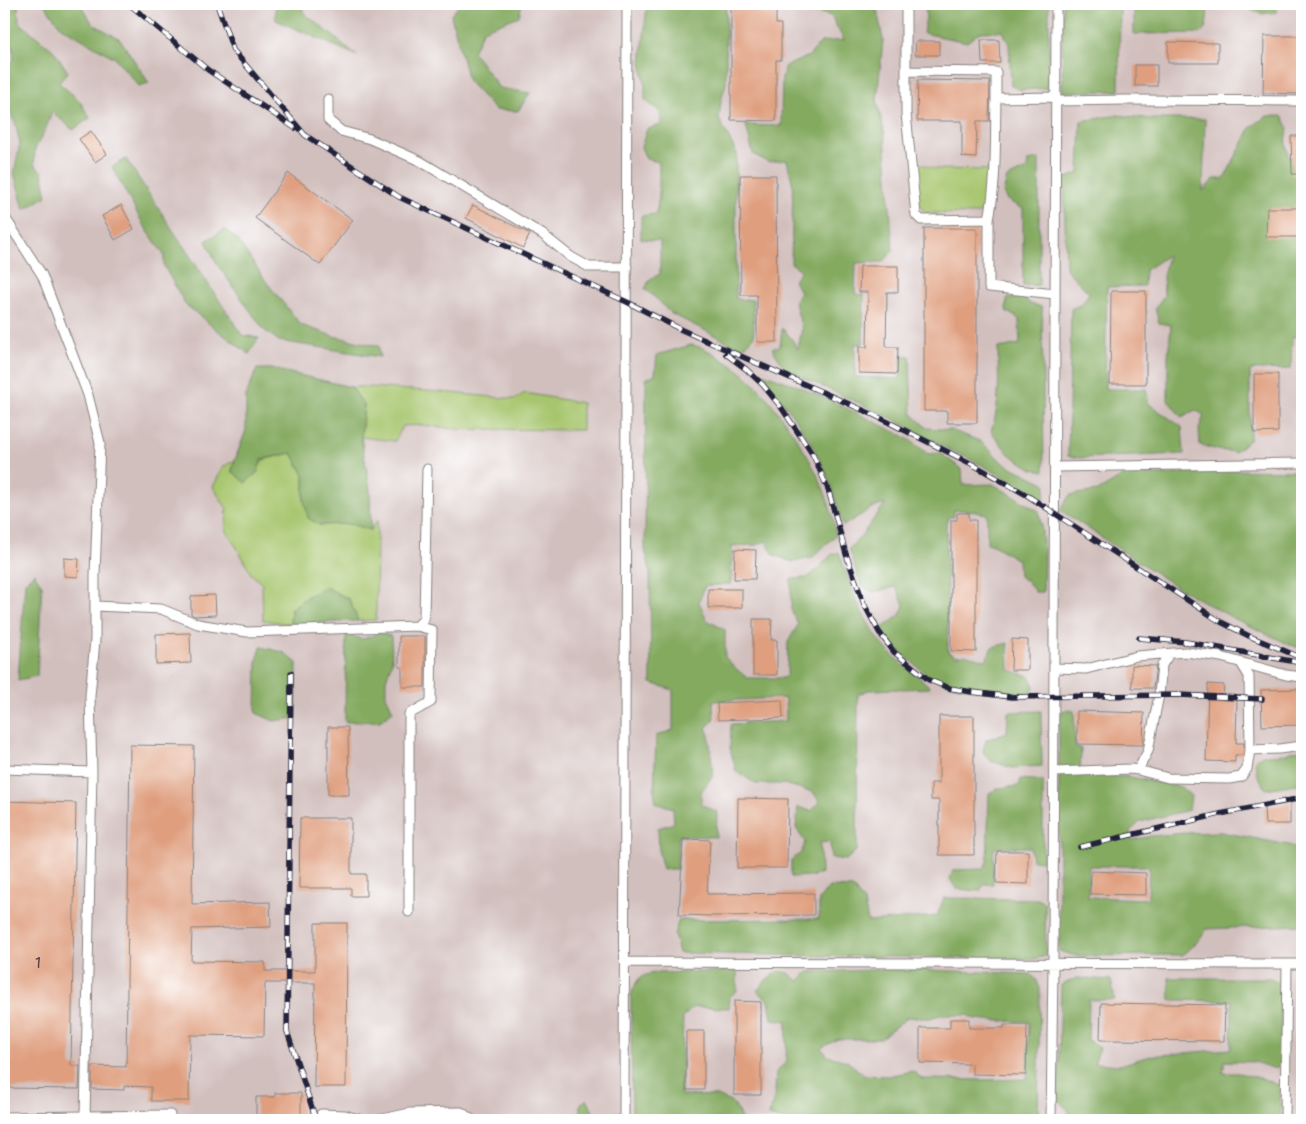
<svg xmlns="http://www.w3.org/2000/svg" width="1306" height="1124" viewBox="0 0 1306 1124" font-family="'Shantell Sans',sans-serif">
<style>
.industrial{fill:#d1bfbd}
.green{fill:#a6c56c;stroke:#647454}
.forest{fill:#84aa60;stroke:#53664e;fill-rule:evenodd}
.building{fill:#df9e7e}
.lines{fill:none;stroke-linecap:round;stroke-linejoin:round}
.service-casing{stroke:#888380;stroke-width:11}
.service{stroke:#fff;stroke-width:9}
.rail-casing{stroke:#22223b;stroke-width:5.5}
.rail{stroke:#fff;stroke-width:4;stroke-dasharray:11;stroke-linecap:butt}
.labels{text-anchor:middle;stroke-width:4;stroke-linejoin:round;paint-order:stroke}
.number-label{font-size:16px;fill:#51414c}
</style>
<rect width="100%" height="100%" fill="#fff"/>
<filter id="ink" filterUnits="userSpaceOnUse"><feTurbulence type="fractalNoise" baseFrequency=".02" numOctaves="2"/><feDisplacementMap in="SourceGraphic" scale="10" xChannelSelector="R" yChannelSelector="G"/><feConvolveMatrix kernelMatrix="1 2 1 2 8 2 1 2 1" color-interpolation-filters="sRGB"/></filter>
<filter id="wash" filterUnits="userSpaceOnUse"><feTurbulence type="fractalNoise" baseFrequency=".0096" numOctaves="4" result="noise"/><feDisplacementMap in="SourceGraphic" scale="20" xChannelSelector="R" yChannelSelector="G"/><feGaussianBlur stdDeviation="1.12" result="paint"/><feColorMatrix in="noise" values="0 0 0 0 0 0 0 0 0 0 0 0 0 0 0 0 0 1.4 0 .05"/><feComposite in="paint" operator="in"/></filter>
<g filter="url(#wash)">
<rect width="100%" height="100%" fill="#ede4c5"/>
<!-- industrial -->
<path class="industrial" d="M4,4h1298v1116h-1298z"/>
<!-- green -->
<path class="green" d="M919,163l16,6 55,1 -1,34 -3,7 -11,3 -50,-1 -7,-12 -2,-32z
M4,316c3,13 6,26 0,38z
M351,387h17l72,5 75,7 10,-6 57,10v27l-126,-1 -34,-4 -19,1 -8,15 -34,-4 3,-32z
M292,453l12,22v25l15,25 31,-1 21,6 6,-10 -1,100 -18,1 -9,-22 -24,-12 -17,9 -17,13 -1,15 -27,-4 -1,-36 -11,-10 -8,-16 -17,-28 1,-21 -14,-22 10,-20 12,-7 -3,11 25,2 5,-13z"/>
<!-- forest -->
<path class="forest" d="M4,4h14l1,18 35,29 14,21 -9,11 20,17 11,18 -17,12 -21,-18 -6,16 -11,21 -1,15 8,8 5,24 -23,14 -10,-37 6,-30 -5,-20 -11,-22v-32l10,-10 -2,-14 -8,-6z
M44,4h36l13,20 27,15 29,44 -10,3 -24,-28 -54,-31z
M275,4h27l1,8 55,44 -82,-36z
M460,4h62l-3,12 -36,14 -10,22 26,36 31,5 -12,18 -23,-1 -27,-29 -17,-66z
M647,4h79v80l-5,16 -2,19 18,35 -1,9v136l17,1 1,36 -8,10 -8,1 -68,-34 -12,-13 -13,-11 5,-10 10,-5v-33l-19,-2v-23l15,-2 3,-17v-35l-13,-3 -5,-12 6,-18 14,-4 -1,-13 -15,-12v-17l-4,-20 4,-38z
M798,4h78l7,36 -6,60 8,36 8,115 -10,11 -27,1 -1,31 9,1 -1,49h-8v33l45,2 1,-23h9l2,58 15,14 24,2 31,12 21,21 43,21 -2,16 -64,-36 -38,-18 -51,-28 -106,-49 -13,-21 8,-2 2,-18 9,10 7,11 4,-20 -7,-27 5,-10 -6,-11 7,-11 -10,-7 2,-77 -6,-26 -19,2 -15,-8 -7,-29 35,1 1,-48 4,-12 23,-10 12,-14 23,-2 -13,-24 -24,-7z
M925,4h124v84l-28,2 -10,-4 -2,-42 -6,-13 -23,1 -13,10 -44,-9 3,-15z
M1063,4h57l-1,87 -57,1z
M1134,4h143v8l-15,2 -13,-6 -22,-2 -19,3 -2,19 -5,5 -67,1z
M1118,115l35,4h52l-2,72 11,-12h10l27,-52 16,-11h15l6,11 -2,17 3,13h13v176l-10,5 -1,31 -41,1v69l-15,13 -17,-2 -18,-5 -1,-16 5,-14 -9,-5 -13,8 -14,-18v-44l3,-31 -12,-2 -4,-15 9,-12 -1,-20 5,-21 -23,15 -1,16 -37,1 -2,102h41l3,15 33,23 2,27 -104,4 -12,-2 3,-147 11,-5 7,-11 -23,-24 -2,-90 15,-6 2,-52z
M126,159l116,176 17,3 -10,16 -32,-24 -32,-26 -21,-38v-11l-21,-31 -31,-57z
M1039,159v126l-16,1v-77l-16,-9 -4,-7 4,-15 20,-9 1,-8z
M225,229l14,13 28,41 34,42 32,11 46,10 1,11 -101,-16 -15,-11 -47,-66 -11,-23z
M1023,298l8,6 11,3 2,164 -12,-2 -23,-15 -18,-23c10,-26 7,-55 7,-83l22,-4 -1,-25 -13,-8 1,-12z
M691,345c12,1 24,9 34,16 5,3 11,7 16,11 15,12 28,27 39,43 26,35 50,75 56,120l-24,23 -19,4 -19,-7 -8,-14 -9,4 -25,1 -1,38 -26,2 -6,16 8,18 18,10v27l9,10 13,11h37l3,-4 1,-32 10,-17 -7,-15v-31l16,-1 11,-9 13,-14 8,-3c12,36 25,74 52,102 11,11 24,20 36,30l3,4 -61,2 -11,4 -1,156 -11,10 -15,-2 -1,-16 -10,1 1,30 -7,3 -23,1v-17l10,-7 4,-11 -9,-14 2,-21 13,4 9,-9 -7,-10 -29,-8h-28l-20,-13 -6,-23 1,-24 55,-3 -1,-23 -72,3 1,19 -8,8 3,7 4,40 -12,17v12l16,8 -1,25 -37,-1 -2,33h-14l-4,-15 -1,-26 16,-5 -1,-15 -17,-5 -2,-13 2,-54 17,-6v-40l-22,-7 -1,-113 -5,-20 1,-171 9,-5 2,-19z
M257,369h16l78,18 13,18 -3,32 9,53 1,40 -21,-6 -31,1 -11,-7 -4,-18v-25l-12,-22 -30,6 -5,14 -12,10 -13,-12 3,-11 11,-30v-35z
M759,372l37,13 63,29 48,24 21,16 12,-1 22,16 1,16 30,-1 46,27 5,37 -1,44h-8l-8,-11 -8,-5 -1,-16 -23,-14 -8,-3v-29l-16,-3 -17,-1v7h-5l-3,9 2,126 8,4 10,-1 20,5 6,-13 16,-4 1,27 20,6 5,10 -2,8h-22l-38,-5 -20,-4 -23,-8 -35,-31 -13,-17 19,-14 4,-10 -8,-18 -23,5 -12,-7 -12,-36 12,-13 24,-32 -13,4 -29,18c-5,-17 -9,-35 -16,-51 -16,-39 -42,-71 -68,-103z
M1219,470l83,1v178l-16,-6 -53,-25 -56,-31 -117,-77 10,-15 28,-4 28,-17 35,1z
M4,475l3,1 2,14 -5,33z
M34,573l8,12 -5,91 -19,4 7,-98z
M325,587l24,12 9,22 -68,3 1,-15 17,-13z
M379,633l12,3 1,25 -6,19v16l7,15 -13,10 -35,1 1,-87 17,4z
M261,647l22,5 14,11 -1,55 -22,3 -18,-8 1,-52z
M1067,710l7,1 1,36 6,1 -1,27 50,2 51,10 10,9 -2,14 -49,12 -10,9 1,9 20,-4 33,-3 37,-1 68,13 13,6v74l-95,4 -9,12 -14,14 -108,1 -17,-5v-239zM1089,866h60l-1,33 -60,-2z
M1041,711l1,55 -30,2 -21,-7 -8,-9 3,-12 21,-8 1,-20z
M1302,750v33l-36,6 -9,-15 -2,-14 8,-5 23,-1 5,-3z
M1021,779l22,2v80l-11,-1 -2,-13 -36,1 -1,36h-9l-4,7 -24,-2 -6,-10 3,-9 30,-1 4,-7 2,-69 10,-5 20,-2z
M829,887l24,1 11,14 4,20 69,-6 7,-18 94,1 7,4 1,53 -11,3 -224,-3 -132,-3 -5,-19 5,-14 140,-1v-19z
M905,969l125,5 6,5 4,9 -2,132h-256l-13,-4 6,-22 1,-22 10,-10 1,-41 -15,-2 -3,-19 -12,-9 8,-10 13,-10 11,2 10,8 9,-9zM940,1015h27l8,4 24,2 30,1 -2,57 -44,1 -61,-1 -9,-8 -26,5 -23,-1 -17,-14 -19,-5 -7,-8 17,-9h42l12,-10 14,-10v-2l24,1z
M737,971v20l-7,5 -1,12 -35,-1 -11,10 -2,78 37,1 16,8 8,16h-110l-1,-125c7,-17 7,-19 24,-22z
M1077,978l34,2 4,20h-26l-1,40 12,8 -6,15 26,2 30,-9 81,-7 1,-48 -62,-1 -1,-22h102l10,7v78l-5,6 -22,-7 -29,-1 -2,12h16l25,6 16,7 1,34h-212v-9l-11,-11 3,-115z
M1302,982v26h-5v-20z
M587,1099l6,13v8h-13v-15z"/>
<g id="blocks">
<!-- building -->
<path class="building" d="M731,4h45v20h5v36h-5v61l-45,-1z
M1264,36h38v58l-39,-1z
M981,40h18l1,23h-18z
M916,41h23v14h-24z
M1168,42l50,1v20h-50z
M1135,65h22v21h-22z
M918,80l72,1 -1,40h-12l-1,37 -14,-1v-36h-45z
M91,131l16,23 -12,8 -16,-23z
M1291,136h11v38h-10z
M288,173l65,47 -33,45 -65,-47z
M740,175h36l1,167h-20v-47h-16z
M121,205l13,24 -19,11 -13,-24z
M473,205l57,29 -7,14 -57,-30z
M1267,208h35v29h-36z
M924,228h53v195h-30v-12h-23z
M860,266h38v26h-11l-1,55h12l-1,27 -38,-1v-26h8l1,-55h-9z
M1111,291h35v93h-36z
M1254,374h24v58l-24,1z
M957,513h12v7h7v132l-25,-1v-131h6z
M735,549l21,1 -1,29h-21z
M64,558l15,1 -1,18 -14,-1z
M708,589h34v19h-34z
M215,595l1,20 -22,1 -3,-2v-18z
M753,619h19l-1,21h6v35h-24z
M190,633l1,30 -35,1v-30z
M399,636h26v51h-23v-20h-3z
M1012,639l16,1v30h-17z
M1132,665l24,1 -3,22h-21z
M1208,684l16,1 -1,15h14l-1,43h8v7l-1,5h-8v7l-29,-1z
M1302,689v36l-40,1 -1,-36z
M782,700l1,18 -65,2 -1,-17z
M1077,711l67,2 -1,32 -66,-1z
M939,716h35v139h-35v-55h-8v-17h8z
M328,727h20l1,68h-21z
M130,745l64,1 -2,158 78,-2 1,25 -79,2 -1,32 74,1v9h50v-48h32l-1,164h-32l1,-104h-50l-1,53 -74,-1 -1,66h-38v-14l-27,-1v4l-32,-1v-23l34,1z
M738,798l50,1 -1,69h-50z
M4,801l72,2 -5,263h9l-1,23 -75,-1z
M1290,803v21h-25l-1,-16z
M300,818h51v56h15v22h-15v-8h-52z
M683,839l27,1 -3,54 107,-1v22l-100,1 -35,-1z
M997,851h31v33l-32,-1z
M1091,871l55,2v22l-56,-1z
M734,1001l27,1v93h-27z
M1101,1003l124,2 -1,36 -124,-1z
M950,1019h19v9h35v-3h23l-1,50 -54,-1v-10l-52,-1v-35h30z
M686,1031h18v59h-18z
M275,1093h26v27h-45v-23h19z"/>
</g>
</g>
<g filter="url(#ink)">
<use href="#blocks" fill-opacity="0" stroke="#888380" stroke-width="1"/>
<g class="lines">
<!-- service casing -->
<g class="service-casing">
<path id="service" d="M906,4v109l10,102 5,5 68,-1v68l66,7
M906,71l90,1v26
M328,99v21l13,11 29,8 50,22 122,73 29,23 18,10h38
M1056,101l72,-1 174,1
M4,216l38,59 46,120 12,48 -5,132v65l-5,56 2,76 -7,348
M989,219c8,-39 6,-80 7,-121l60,-1
M1055,467l247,-4
M95,606l66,3 37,15 49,8 170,-6 7,-7 3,-150
M1054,668l32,1 51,-13 49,-4 35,5 65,18 16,2
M1250,750l29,-1 23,-3
M4,769l88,3
M1138,770l10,-19 11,-56 3,-30 7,-11
M1054,772l76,-3 8,1 30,8 61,1 12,-2 6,-8 3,-19 -1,-74 -8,-13
M409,912v-198l22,-12 1,-72 -15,-4
M625,962l677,2
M321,1114l24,1 16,5
M4,1117l166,-2 -1,5
M378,1120l32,-7 51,-1 11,8
M624,1120l3,-1116
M1051,1120l2,-157 3,-959
M1285,1120l2,-156"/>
</g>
<!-- service -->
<use href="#service" class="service"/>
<!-- rail casing -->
<g class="rail-casing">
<path id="rail" d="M129,4l79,66 87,58
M217,4l16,46 72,85 94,62 228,105 55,28 192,85 98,49 53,30 196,128 28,14 53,22
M726,354l20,15 17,16 18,22 32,48 15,34 18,65 18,50 15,28 15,20 35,28 20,8 23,4 39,5 168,-2 83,4
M1139,638l47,4 116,21
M291,673l-4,358 29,89
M1080,847l140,-33 82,-16"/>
</g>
<!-- rail -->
<use href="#rail" class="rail"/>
</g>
</g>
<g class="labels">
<!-- number labels -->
<g class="number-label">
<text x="38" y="968">1</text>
</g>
</g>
<!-- margin -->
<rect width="1306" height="1124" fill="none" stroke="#fff" stroke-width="20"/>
</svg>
